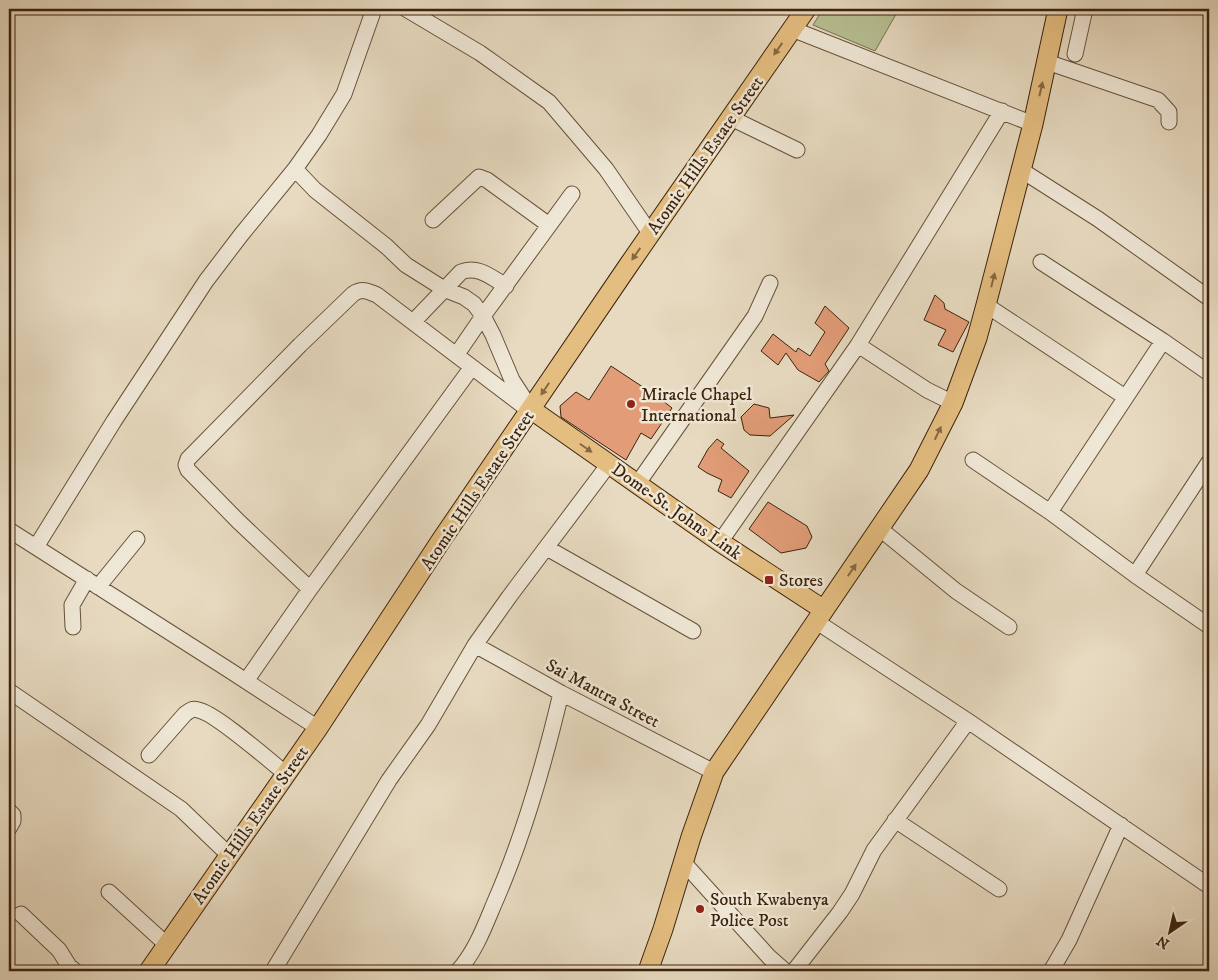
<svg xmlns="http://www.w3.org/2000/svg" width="1218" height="980" viewBox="0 0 1218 980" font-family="'IM FELL DW Pica',serif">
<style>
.green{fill:#b6bf92;stroke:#797150}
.building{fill:#e29d78;stroke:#3c230d}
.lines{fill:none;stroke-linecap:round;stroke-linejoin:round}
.minor-casing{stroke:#67513a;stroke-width:17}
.major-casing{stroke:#3c230d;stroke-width:21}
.minor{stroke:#efe7d6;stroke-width:15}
.major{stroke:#e4bd80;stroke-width:19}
.oneway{fill:#886841}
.poi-dot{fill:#8f2418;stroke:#efe7d6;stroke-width:2}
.labels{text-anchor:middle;stroke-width:5;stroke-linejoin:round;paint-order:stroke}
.street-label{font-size:18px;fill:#3c230d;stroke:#efe7d6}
.poi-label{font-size:18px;fill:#3c230d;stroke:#efe7d6;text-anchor:start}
</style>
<rect width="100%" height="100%" fill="#e7dac0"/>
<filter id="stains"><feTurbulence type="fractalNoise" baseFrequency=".004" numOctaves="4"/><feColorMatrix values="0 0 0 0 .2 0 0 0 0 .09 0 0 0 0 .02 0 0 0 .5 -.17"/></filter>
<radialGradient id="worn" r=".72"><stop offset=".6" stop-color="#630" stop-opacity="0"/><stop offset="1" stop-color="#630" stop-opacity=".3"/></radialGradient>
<!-- green -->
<path class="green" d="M823,9h76l-24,42 -62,-26z"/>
<!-- building -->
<path class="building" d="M935,295l9,8 1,6 24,13 -16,30 -15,-7 8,-15 -22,-10z
M825,306l24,22 -24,36 4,7 -10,11 -21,-12 -12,-17 -8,12 -17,-14 12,-17 23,18 2,-4 12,8 15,-24 -10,-9z
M611,366l47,31 14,11 -21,31 -10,-6 -15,27 -65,-43 -1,-11 16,-14 13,8z
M754,404l15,4 1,10 24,-3 -24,21 -20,-1 -6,-5 -3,-13z
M717,439l7,5 -3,4 28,23 -18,27 -13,-7 4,-11 -15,-7 -9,-6 10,-18z
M768,502l39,24 5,11 -6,11 -25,5 -32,-24z"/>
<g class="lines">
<!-- minor casing -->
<g class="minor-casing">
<path id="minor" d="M406,9l74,44 69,49 57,67 44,64
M792,29l241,95
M1075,54l10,-45
M1047,62l111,38 11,12v10
M731,118l66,32
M295,169l20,21 71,56 20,19 38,24 20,8 10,7 9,12 10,19 19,45 15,23
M1021,170l77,49 111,79
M433,220l46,-43 8,3 62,45
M1041,262l122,79 46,32
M986,305l139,92
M413,322l48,-50c17,-7 31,6 45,14
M858,345l69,45 26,13
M457,354l26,-38 89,-122
M973,460l77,52 85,63 74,51
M638,483l117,-167 15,-33
M1050,512l113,-171
M879,528l77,63 53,36
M9,530l220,140 89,58
M720,542l138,-197 144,-234
M36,547l78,-126 92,-140 35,-46 54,-66 24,-34 25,-41 30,-85
M547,548l146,83
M1135,575l74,-113
M98,587l39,-48
M310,589l-72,-68 -50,-51 -2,-5 2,-6 112,-114 53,-51c9,-6 15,-3 24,1l153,116
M817,622l151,99 241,165
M73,627l-1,-22 15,-26
M475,645l86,48 153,79
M246,681l64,-92 162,-222
M9,691l172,118 48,46
M149,755l36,-41c4,-3 7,-6 13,-4 16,2 72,51 88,64
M9,811l4,4v6l-4,7
M895,820l104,69
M684,863l85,94 16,14
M109,892l58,53
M21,914l38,36 10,16 6,5
M273,971l116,-191 39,-55 47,-80 34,-48 100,-133
M458,971c17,-19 26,-43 36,-67 30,-68 50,-139 67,-211
M794,971l46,-59 12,-18 22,-44 94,-129
M1051,971l18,-31 52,-115"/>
</g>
<!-- major casing -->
<g class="major-casing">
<path id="major" d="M532,410l188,132 104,68
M149,971l169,-243 124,-189 186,-273 178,-257
M648,971l15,-42 28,-92 23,-65 205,-302 34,-67 24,-65 9,-33 47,-181 25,-115"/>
</g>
<!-- minor -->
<use href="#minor" class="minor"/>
<!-- major -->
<use href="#major" class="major"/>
</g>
<!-- one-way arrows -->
<defs><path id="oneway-solid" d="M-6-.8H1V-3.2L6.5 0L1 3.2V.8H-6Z" transform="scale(1.25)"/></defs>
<g class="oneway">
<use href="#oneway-solid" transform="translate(778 49) rotate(125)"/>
<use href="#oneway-solid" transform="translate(1041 89) rotate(-77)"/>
<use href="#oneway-solid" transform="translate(636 254) rotate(125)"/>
<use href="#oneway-solid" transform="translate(993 280) rotate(-76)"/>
<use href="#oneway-solid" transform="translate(545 389) rotate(124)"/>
<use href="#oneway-solid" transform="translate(938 433) rotate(-65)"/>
<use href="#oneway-solid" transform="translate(586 448) rotate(35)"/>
<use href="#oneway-solid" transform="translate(852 570) rotate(-56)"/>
</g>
<!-- markers -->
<g class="poi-dot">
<circle cx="631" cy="404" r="5"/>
<rect x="764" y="575" width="10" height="10" rx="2.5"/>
<circle cx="700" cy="909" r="5"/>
</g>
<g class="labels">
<!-- street labels -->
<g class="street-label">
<text transform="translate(705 155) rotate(-55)" y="6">Atomic Hills Estate Street</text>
<text transform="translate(477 490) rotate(-56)" y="6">Atomic Hills Estate Street</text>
<text transform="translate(677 511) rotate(35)" y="6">Dome-St. Johns Link</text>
<text transform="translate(603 693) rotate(28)" y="6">Sai Mantra Street</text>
<text transform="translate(250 825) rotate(-55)" y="6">Atomic Hills Estate Street</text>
</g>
<!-- poi labels -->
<g class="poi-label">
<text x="641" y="400">Miracle Chapel<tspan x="641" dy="21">International</tspan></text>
<text x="779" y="586">Stores</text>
<text x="710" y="905">South Kwabenya<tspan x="710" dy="21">Police Post</tspan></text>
</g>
</g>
<!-- margin -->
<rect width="1218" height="980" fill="none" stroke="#e7dac0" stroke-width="30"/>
<rect x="10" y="10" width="1198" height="960" fill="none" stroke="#3c230d" stroke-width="2.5"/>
<rect x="15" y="15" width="1188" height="950" fill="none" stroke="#3c230d"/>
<!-- north arrow -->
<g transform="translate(1170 932) rotate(214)" stroke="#efe7d6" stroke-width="4" paint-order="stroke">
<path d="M0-4L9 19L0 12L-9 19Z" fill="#3c230d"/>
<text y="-8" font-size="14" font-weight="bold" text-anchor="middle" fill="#3c230d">N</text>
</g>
<rect width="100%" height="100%" filter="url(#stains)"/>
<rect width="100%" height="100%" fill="url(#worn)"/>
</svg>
